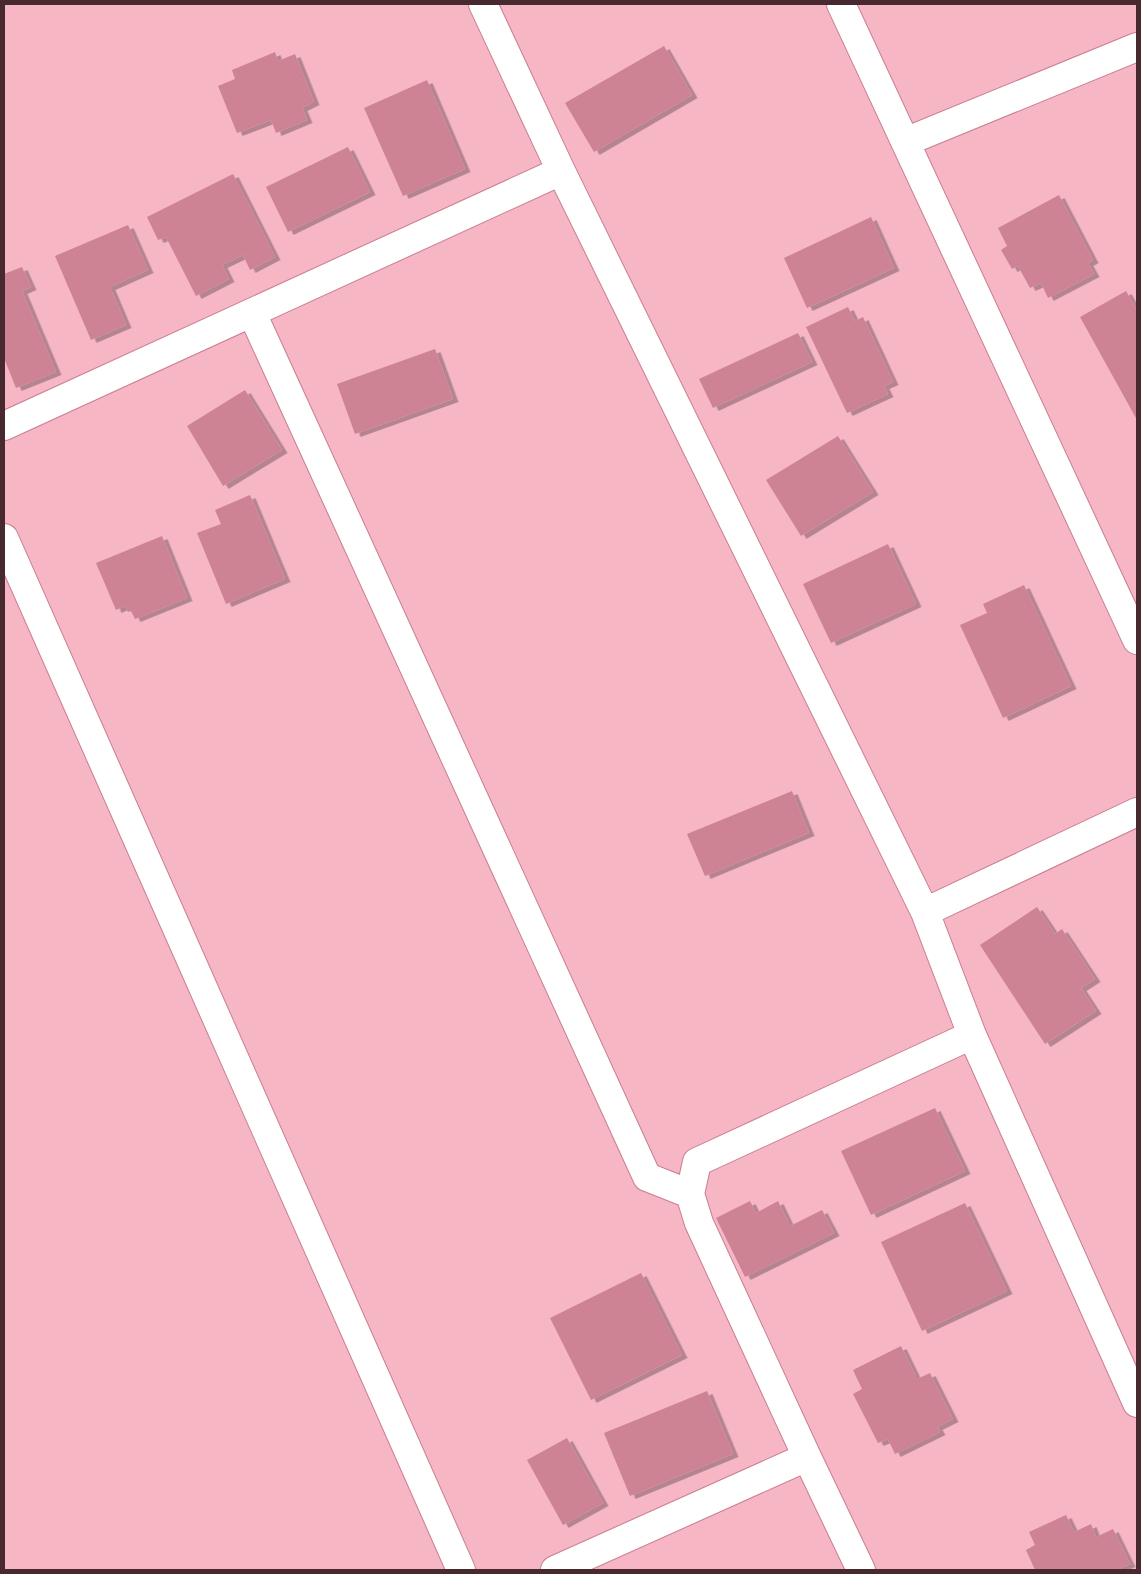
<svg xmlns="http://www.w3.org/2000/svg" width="1141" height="1574" viewBox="0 0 1141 1574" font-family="'Space Grotesk',sans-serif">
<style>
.building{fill:#ce8395;filter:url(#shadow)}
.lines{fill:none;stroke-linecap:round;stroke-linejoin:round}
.minor-casing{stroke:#c97e91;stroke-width:30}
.minor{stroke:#fff;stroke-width:28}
</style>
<defs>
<filter id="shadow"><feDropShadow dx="5.5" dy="3" stdDeviation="0" flood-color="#0004"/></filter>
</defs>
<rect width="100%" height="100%" fill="#f6b6c4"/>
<!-- building -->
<path class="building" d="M664,46l28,49 -98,57 -29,-49z
M275,52l3,9 17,-7 19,48 -12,6 5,12 -31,13 -5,-13 -34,13 -19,-47 17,-7 -3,-9z
M427,80l38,89 -62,27 -39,-88z
M348,147l22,45 -82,40 -22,-45z
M233,174l42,83 -25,13 -7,-15 -21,10 7,14 -33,17 -30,-59 -8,3 -11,-23z
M1059,195l34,65 -5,3 6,11 -46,24 -7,-15 -11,5 -12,-22 -6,3 -11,-19 6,-4 -9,-18z
M871,217l23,51 -87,40 -23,-50z
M128,225l20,45 -38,17 16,38 -35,15 -36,-84z
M22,267l9,20 -9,4 34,81 -40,16 -12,-30v-84z
M1126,291l11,20v109l-57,-103z
M848,307l7,14 8,-4 30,65 -9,4 4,8 -41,19 -41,-86z
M798,333l14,29 -99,46 -14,-29z
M435,349l18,50 -98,35 -18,-50z
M245,390l37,60 -59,36 -36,-60z
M838,436l35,56 -72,44 -35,-56z
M250,495l35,84 -59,25 -29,-71 24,-9 -6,-14z
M162,536l25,62 -52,21 -4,-8 -3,1 -3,-6 -9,4 -20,-47z
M888,544l28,60 -85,39 -28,-59z
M1024,585l47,101 -68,32 -43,-93 27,-12 -4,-9z
M792,791l17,42 -104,43 -18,-42z
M1037,907l18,27 7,-5 33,50 -14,9 15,23 -51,33 -65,-99z
M935,1108l30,63 -94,44 -30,-64z
M750,1201l6,12 22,-12 12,25 32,-16 12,23 -89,44 -29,-59z
M965,1203l42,88 -85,40 -41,-89z
M641,1273l41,82 -91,45 -41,-82z
M901,1346l16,33 13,-6 23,46 -16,8 3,5 -45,22 -7,-15 -10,4 -25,-49 9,-5 -9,-19z
M707,1391l26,63 -103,42 -26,-63z
M567,1438l36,65 -40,22 -36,-65z
M1066,1515l8,17 17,-8 5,13 17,-8 17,35 -14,6h-81l-9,-20 9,-5 -6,-13z"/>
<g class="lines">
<!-- minor casing -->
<g class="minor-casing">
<path id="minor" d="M483,4l78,167 364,741 47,123 165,368
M841,4l296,636
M905,142l232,-95
M252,313l395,864 43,17
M4,426l557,-255
M4,538l457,1032
M925,912l212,-100
M555,1570l252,-113
M861,1570l-54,-113 -108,-234 -9,-29 7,-32 275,-127"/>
</g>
<!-- minor -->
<use href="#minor" class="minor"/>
</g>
<!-- border -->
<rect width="1141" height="1574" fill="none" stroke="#482930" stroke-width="10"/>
</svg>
